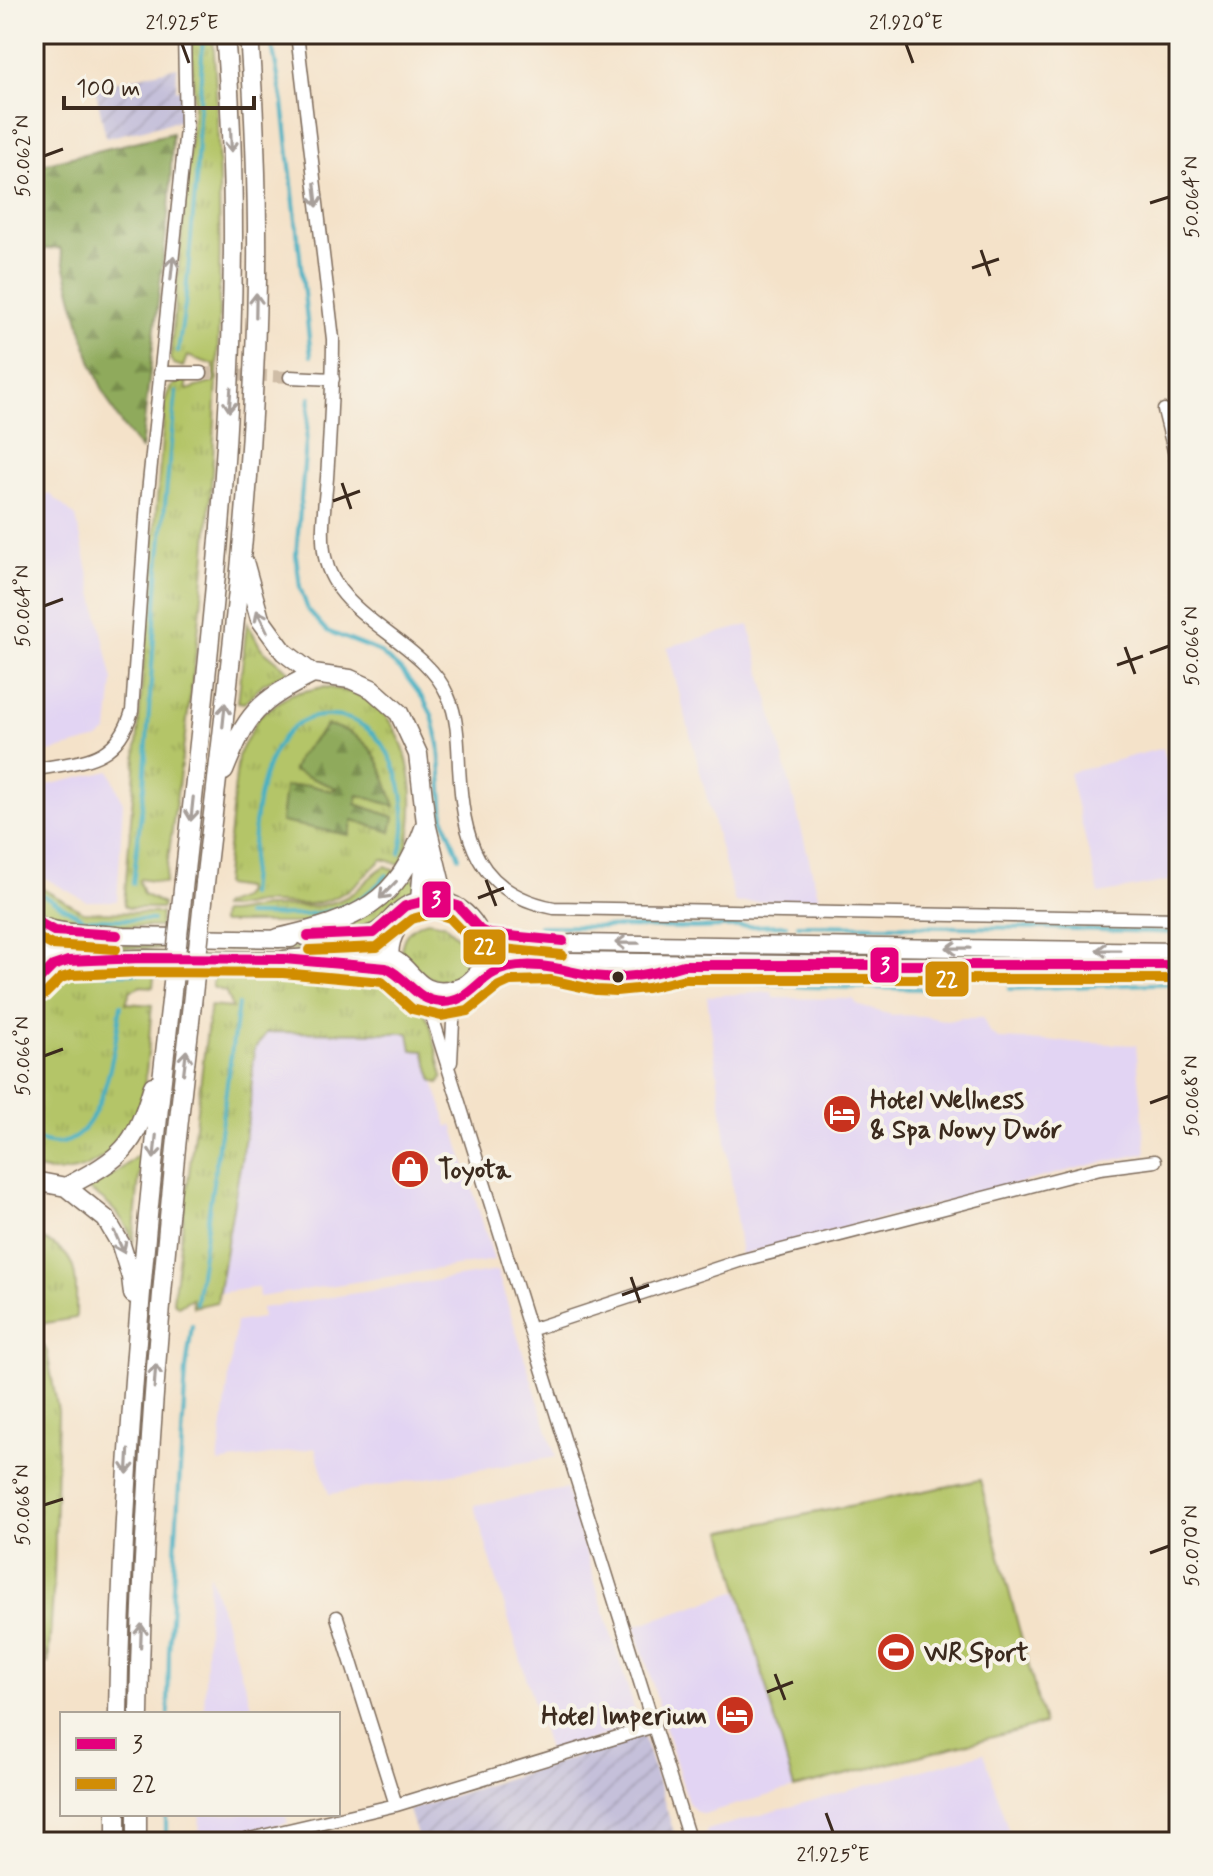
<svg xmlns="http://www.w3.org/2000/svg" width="1213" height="1876" viewBox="0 0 1213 1876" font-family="Mynerve,sans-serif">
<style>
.built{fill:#e2d4f3}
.industrial{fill:url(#industrial-furrows)}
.grass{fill:url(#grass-tufts);stroke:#787843;stroke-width:2}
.forest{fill:url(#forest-firs);stroke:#656a3d;stroke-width:2}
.park{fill:#b4c568;stroke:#787843;stroke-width:2}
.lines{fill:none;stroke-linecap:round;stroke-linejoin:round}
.stream{stroke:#45b0c3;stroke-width:4}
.minor-tunnel{stroke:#cfbda7;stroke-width:12;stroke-dasharray:12 6;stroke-linecap:butt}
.minor-casing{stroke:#7c6a5a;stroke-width:15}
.major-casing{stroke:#7c6a5a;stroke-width:19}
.highway-casing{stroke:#7c6a5a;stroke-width:21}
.minor{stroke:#fff;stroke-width:12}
.major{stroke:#fff;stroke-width:16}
.highway{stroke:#fff;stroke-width:18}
.highway-bridge-casing{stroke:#7c6a5a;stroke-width:21;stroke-linecap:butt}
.highway-bridge{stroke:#fff;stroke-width:18}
.bus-1-casing{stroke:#f7f3e8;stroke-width:16}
.bus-2-casing{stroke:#f7f3e8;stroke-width:16}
.bus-1{stroke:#e5007d;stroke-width:10}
.bus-2{stroke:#d18d06;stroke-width:10}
.oneway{stroke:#a79f9a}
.ticks{fill:none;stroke:#3b2a1e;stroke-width:3}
.bus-dot{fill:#3b2a1e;stroke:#f7f3e8;stroke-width:3}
.labels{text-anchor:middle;stroke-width:8;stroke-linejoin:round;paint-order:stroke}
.poi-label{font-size:26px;font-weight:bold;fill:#3b2a1e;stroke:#f7f3e8;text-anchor:start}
.line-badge{stroke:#f7f3e8;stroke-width:3}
.badge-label{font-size:22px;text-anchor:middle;font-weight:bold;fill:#fff}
.neatline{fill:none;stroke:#3b2a1e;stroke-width:3}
.ticks-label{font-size:20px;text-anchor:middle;fill:#3b2a1e}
</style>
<defs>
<pattern id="industrial-furrows" width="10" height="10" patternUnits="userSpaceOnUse" patternTransform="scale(2)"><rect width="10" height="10" fill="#c5c0da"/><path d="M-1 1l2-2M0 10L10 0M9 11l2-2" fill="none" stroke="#aaa5bb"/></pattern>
<pattern id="grass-tufts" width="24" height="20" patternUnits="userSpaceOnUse" patternTransform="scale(2)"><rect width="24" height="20" fill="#b4c568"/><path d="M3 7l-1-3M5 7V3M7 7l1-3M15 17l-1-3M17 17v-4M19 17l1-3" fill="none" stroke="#9ca95a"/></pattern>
<pattern id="forest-firs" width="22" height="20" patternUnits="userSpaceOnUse" patternTransform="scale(2)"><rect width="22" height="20" fill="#8faa5c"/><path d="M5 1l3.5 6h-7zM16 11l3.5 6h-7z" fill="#768b4b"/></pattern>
</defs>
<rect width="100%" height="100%" fill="#f7f3e8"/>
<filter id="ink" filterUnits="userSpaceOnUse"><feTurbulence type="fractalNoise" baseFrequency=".0125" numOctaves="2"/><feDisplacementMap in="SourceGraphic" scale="16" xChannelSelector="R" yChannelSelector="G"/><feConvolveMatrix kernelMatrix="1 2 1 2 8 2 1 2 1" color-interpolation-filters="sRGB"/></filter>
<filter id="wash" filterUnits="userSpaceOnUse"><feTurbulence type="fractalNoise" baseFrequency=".006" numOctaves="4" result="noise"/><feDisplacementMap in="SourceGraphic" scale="32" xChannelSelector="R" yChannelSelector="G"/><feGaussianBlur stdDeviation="1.8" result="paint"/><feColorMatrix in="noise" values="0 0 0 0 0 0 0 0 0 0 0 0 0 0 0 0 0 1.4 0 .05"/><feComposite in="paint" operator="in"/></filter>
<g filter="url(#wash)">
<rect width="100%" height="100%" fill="#f4e2c9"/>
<!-- built -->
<path class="built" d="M50,494l26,23 37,164 -5,50 -10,8 -64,17v-258z
M749,625l70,273 -84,5 -68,-256z
M1163,748l16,69v62l-80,15 -30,-121z
M110,771l13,32 -6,98h-31l-52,-29v-84z
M772,992l1,6 80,1 6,7 33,9 31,1 24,5 15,-3h21l6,14 9,7 138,6 10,108 -60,13 -345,89 -34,-259z
M267,1032l143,1 14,18 24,76 5,-2 41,135 -235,37 -1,-10 -40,6 32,-186 4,-58z
M497,1271l59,186 -227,37 -14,-46 -97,15 18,-141 26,-4 -1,-10z
M566,1489l73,235 -90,29 -75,-248z
M209,1572l45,142h-50z
M738,1591l56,197 -91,26 -7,-3 -8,-9 -53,-176z
M984,1753l28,89h-310l5,-12z
M200,1814h85l3,9 -89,19z"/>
<!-- industrial -->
<path class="industrial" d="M177,67l-1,23 6,-2 -1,32 -75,18 -11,-51z
M643,1735l34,107h-258l-10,-32z"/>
<!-- grass -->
<path class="grass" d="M191,34h22c11,173 8,346 -7,519 -9,110 -27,220 -41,330l-25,-4 -1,2 4,13 20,10 -1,4h-34l-4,-3 41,-502c3,-14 6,-20 21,-23l1,10 27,-8v-17l-27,-9 -4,11 -9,-3 -4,-5 24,-254z
M247,622l14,26 28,23 -25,12 -20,20 -6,-1z
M323,687c21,2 42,8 57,23 36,35 40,110 21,154l-19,-5c-22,22 -41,43 -73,45 -17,1 -34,-2 -51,-1 -13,2 -23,6 -37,5l1,-3 19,-7 4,-7 -1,-3 -20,-3 14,-129 21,-40 32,-22z
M386,866l11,6 -22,25 -61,26h-94l1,-10c14,1 24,-3 37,-5 31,-5 59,5 88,-11 15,-7 28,-27 40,-31z
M406,877l11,3v15c-21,15 -49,44 -77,33z
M34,884l50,28 77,1 -1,14 -97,-1 -16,-4 -13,-14z
M428,921l16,3 28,26c-3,23 -26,40 -48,24 -8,-6 -14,-16 -23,-22 1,-17 11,-27 27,-31z
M54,944l327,4 -2,4 -329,-5 -2,-2z
M519,950l481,6 2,2 -2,2 -481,-6z
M73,965l82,2 -2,20 -12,-1 -11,5 -4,12 26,2c-4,36 -4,89 -19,121 -9,17 -24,28 -40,37 -19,11 -39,11 -59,5v-172l19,-23z
M215,967l163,6 45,36 7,15 13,53 -4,6 -6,-2 -9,-30 -12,-1 -3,-17 -142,-1 -13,18 -4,57 -33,195 -24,5 -1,-9 -14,8 -5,-5 37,-295 22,2 -6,-16 -14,-5z
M138,1155l3,1 -8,87c-6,-24 -26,-42 -47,-55l30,-15z
M34,1237c47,13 42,39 42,81l-42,7z
M43,1345l4,7 11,59 -4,169 -6,84 -14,-54v-264z"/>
<!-- forest -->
<path class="forest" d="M172,133l-2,65 -29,251c-48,-50 -64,-136 -81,-201l-26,2v-84z
M327,725c48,10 53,39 68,81l-37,-11 -2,9 38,13 -3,15 -38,-12 -4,15 -68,-13 4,-35 24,-2 22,6 5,-3 -43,-17 5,-14z"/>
<!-- park -->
<path class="park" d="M980,1480l64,244 -250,64 -71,-257z"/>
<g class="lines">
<!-- stream -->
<path class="stream" d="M270,34l13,69 28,253
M178,351l7,-46 11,-124 7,-147
M310,398l-14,157 4,32 8,23 19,21 51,20 24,20 22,29 8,15 7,29 5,75 15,38
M34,781v-1
M133,884l11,-98 14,-209 18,-185
M34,890l50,29 69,1
M249,895c5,-51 3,-111 32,-155 10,-14 23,-23 41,-24 69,-6 93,84 78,137
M246,915c56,0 101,6 141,-40
M798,925l250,3 131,5
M539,926l155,2 92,-3
M202,974l166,1
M608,989h27l38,-9 27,-1 38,1 68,7 134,2
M1009,989l170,-6
M34,1000l26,-24 11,-3h98
M34,1138c68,34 81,-94 87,-133
M196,1303l42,-298
M168,1714l1,-62 17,-282 6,-45
M166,1842v-28"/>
</g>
</g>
<g filter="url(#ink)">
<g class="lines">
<!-- minor-tunnel -->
<path class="minor-tunnel" d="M201,373l89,4"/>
<!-- minor casing -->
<g class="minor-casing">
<path id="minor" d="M297,34l36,305c0,46 -3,93 -6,139 -2,26 -7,54 -2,79 12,62 99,83 123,139 10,22 10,48 11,71 4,72 17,126 95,141l625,11
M160,373h41
M290,377l43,2
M1164,410l15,61
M34,770c46,-10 82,-5 98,-59l15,-209 39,-373 -2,-95
M427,1000l263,842
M451,1062l3,-60
M530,1330l209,-69 361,-93 55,-7
M337,1617l59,188 258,-79
M237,1842l159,-37"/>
</g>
<!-- major casing -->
<g class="major-casing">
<path id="major" d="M36,923c26,13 58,8 87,13l168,3
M304,937c22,-3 47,3 68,-4 14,-4 20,-20 33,-27 33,-19 73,3 79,40
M38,958l34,-6
M284,959c33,-3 67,-6 100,-3 28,3 30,43 69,33 11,-2 18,-8 25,-17
M567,961l442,6 170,-2
M482,962l34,-4
M578,963c-24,3 -50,0 -73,5 -21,4 -28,29 -50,33 -39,9 -81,-33 -58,-71 5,-9 14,-15 24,-18 36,-10 39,26 67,32 27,6 59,1 86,-1l605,8
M34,985l19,-19 15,-5 73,-3 151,2"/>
</g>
<!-- highway casing -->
<g class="highway-casing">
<path id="highway" d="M245,565l15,54 24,33 29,22 37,5 22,10 27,24 19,41 8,69 19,78
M224,771c23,-58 33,-69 89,-97
M184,880c31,-281 65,-562 41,-846
M205,883c19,-169 42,-338 49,-509 6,-113 3,-227 -5,-340
M420,900l5,-54
M278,938c78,-18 120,-33 148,-115
M34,1181l32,6 40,32 15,26 10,32 2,17
M66,1187c57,-30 68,-38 87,-101
M118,1714c4,-238 25,-476 53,-713
M139,1714c4,-238 25,-474 53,-710
M116,1814v28
M137,1814v28"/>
</g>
<!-- minor -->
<use href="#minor" class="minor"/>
<!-- major -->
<use href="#major" class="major"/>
<!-- highway -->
<use href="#highway" class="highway"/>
<!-- highway-bridge casing -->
<g class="highway-bridge-casing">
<path id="highway-bridge" d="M171,1001l13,-121
M192,1004l13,-121"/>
</g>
<!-- highway-bridge -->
<use href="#highway-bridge" class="highway-bridge"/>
<!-- bus-1 casing -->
<g class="bus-1-casing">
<path id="bus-1" d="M34,920l20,11 63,4
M308,936l66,-3 31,-27 29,-7 24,7 22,24 9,4 74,7
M34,985l19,-19 15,-5 73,-3 143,1 102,9c22,10 29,33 56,34 29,1 38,-29 64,-34 38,-8 63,6 98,9 27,2 53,-4 79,-12h496"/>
</g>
<!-- bus-2 casing -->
<g class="bus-2-casing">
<path id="bus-2" d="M34,936l18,9 64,4
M309,950l68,-3 35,-28 22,-6 16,5 21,22 14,7 77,8
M44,995l17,-17 10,-3 70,-3 142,1 99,9 30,27 29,7 27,-5 31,-25 11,-5 40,-1 46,10 20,1 31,-3 38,-9h494"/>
</g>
<!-- bus-1 -->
<use href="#bus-1" class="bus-1"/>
<!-- bus-2 -->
<use href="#bus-2" class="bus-2"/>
</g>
<!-- one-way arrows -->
<defs><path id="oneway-shaft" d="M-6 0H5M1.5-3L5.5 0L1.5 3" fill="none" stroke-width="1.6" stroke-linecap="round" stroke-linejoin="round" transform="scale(2)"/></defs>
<g class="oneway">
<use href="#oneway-shaft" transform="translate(231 140) rotate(88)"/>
<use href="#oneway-shaft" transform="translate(316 195) rotate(84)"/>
<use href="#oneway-shaft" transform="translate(172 268) rotate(-84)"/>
<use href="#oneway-shaft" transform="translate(256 305) rotate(-89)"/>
<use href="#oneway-shaft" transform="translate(230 400) rotate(94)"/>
<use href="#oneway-shaft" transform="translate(262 621) rotate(-116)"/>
<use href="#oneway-shaft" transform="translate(224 715) rotate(-84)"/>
<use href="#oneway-shaft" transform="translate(192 809) rotate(96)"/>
<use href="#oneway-shaft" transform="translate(388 890) rotate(134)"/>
<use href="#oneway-shaft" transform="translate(627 943) rotate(-179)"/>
<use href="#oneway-shaft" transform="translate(958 948) rotate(-179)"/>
<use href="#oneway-shaft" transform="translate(1108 950) rotate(-179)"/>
<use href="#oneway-shaft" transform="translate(185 1062) rotate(-83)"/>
<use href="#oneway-shaft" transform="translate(155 1147) rotate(96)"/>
<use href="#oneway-shaft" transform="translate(119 1242) rotate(66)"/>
<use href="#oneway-shaft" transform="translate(155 1376) rotate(-86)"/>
<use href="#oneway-shaft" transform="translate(128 1462) rotate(93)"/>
<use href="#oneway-shaft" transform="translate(141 1636) rotate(-88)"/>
</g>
</g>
<!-- ticks -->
<path class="ticks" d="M182,44l7,19M906,44l7,19M44,156l19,-7M1150,203l19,-6M981,250l9,26M972,268l27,-9M342,483l9,26M333,501l27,-10M44,606l19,-7M1125,647l10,27M1150,653l19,-7M1117,665l26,-9M486,880l10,26M478,898l26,-10M44,1056l19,-7M1150,1103l19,-7M631,1277l9,26M622,1295l27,-10M44,1505l19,-6M1150,1553l19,-7M775,1674l10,26M767,1692l26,-10M826,1813l7,19"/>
<!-- icons -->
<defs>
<g id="hotel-disc" transform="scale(2)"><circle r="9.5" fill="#c8321e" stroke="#f7f3e8"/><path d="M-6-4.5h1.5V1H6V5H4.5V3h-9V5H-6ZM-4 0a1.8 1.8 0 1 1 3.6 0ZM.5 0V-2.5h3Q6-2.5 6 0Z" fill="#fff"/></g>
<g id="shop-disc" transform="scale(2)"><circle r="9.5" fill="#c8321e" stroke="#f7f3e8"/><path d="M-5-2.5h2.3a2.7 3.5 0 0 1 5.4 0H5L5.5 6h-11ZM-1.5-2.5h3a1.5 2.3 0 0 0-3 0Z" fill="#fff"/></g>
<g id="stadium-disc" transform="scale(2)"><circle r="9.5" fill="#c8321e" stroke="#f7f3e8"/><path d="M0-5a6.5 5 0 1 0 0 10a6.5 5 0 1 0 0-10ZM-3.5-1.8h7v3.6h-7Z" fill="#fff"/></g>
</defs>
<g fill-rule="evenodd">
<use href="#hotel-disc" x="842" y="1114"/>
<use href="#shop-disc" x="410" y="1169"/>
<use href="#stadium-disc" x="896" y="1652"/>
<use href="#hotel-disc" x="735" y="1715"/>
</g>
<!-- markers -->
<circle class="bus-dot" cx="618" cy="977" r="7"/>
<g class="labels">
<!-- poi labels -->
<g class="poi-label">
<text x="870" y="1108">Hotel Wellness<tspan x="870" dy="30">&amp; Spa Nowy Dwór</tspan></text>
<text x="438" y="1178">Toyota</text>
<text x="924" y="1661">WR Sport</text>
<text x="707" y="1724" text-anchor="end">Hotel Imperium</text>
</g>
</g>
<g class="line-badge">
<rect x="421" y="880" width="31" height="39" rx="8" fill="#e5007d"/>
<rect x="462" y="928" width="45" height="38" rx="8" fill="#d18d06"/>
<rect x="869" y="946" width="31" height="38" rx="8" fill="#e5007d"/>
<rect x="924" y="960" width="46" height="38" rx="8" fill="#d18d06"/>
</g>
<g class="badge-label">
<text x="436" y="907">3</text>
<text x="485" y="954">22</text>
<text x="885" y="973">3</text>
<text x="947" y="987">22</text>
</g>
<!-- margin -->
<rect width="1213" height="1876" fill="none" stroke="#f7f3e8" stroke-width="88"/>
<!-- legend -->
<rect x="60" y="1712" width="280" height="104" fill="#f7f3e8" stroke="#aca397" stroke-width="2"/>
<rect x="76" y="1738" width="40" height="12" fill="#e5007d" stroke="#aca397" stroke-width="2"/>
<text x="132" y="1752" font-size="24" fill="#3b2a1e">3</text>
<rect x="76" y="1778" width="40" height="12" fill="#d18d06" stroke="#aca397" stroke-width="2"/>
<text x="132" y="1792" font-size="24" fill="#3b2a1e">22</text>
<!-- scale -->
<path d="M64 96v12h190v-12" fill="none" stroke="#3b2a1e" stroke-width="4"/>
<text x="76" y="96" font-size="24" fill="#3b2a1e" stroke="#f7f3e8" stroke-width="6" paint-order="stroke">100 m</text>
<rect x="44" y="44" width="1125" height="1788" class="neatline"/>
<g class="ticks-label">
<text x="182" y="29">21.925°E</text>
<text x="906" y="29">21.920°E</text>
<text transform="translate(22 156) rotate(-90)" y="7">50.062°N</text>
<text transform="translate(1191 197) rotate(-90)" y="7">50.064°N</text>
<text transform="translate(22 606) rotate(-90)" y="7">50.064°N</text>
<text transform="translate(1191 646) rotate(-90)" y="7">50.066°N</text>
<text transform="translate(22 1056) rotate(-90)" y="7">50.066°N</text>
<text transform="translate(1191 1096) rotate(-90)" y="7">50.068°N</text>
<text transform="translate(22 1505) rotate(-90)" y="7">50.068°N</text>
<text transform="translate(1191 1546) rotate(-90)" y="7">50.070°N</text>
<text x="833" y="1861">21.925°E</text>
</g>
</svg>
